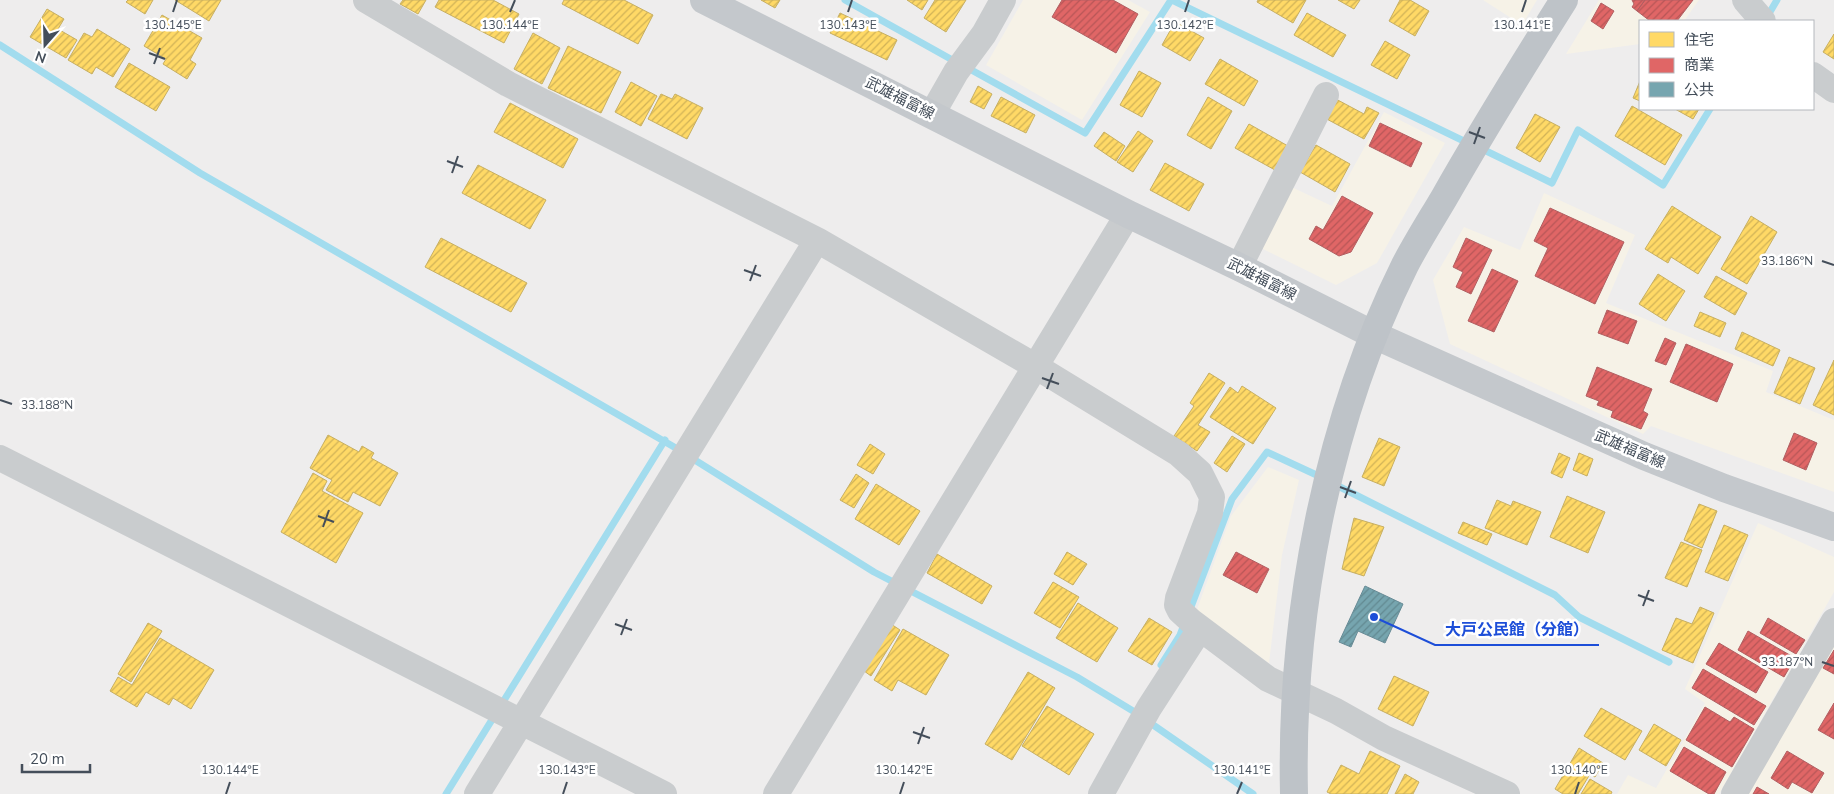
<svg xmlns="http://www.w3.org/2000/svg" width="1834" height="794" viewBox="0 0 1834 794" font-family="'Nunito Sans','Noto Sans JP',sans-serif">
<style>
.commercial{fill:#f6f2e7}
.homes{fill:url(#homes-hatch);stroke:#c7af62}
.shops{fill:url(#shops-hatch);stroke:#b15f62}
.public{fill:url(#public-hatch);stroke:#678b96}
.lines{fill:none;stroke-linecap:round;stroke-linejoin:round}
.stream{stroke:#a2dcee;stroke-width:7}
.minor{stroke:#c9ccce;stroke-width:26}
.primary{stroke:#c4c8cc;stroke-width:28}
.trunk{stroke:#bec3c8;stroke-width:28}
.ticks{fill:none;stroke:#444e5a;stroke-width:2}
.labels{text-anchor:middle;stroke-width:5;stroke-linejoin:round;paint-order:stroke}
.street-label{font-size:15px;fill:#444e5a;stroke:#fff}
.ticks-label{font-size:12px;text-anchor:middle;fill:#444e5a;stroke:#fff;stroke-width:5;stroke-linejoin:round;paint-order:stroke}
.leader{fill:none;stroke:#1d4ed8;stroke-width:2}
.callout-dot{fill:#1d4ed8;stroke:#fff;stroke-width:2}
.callout-label{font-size:16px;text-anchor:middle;font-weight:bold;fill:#1d4ed8;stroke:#fff;stroke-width:5;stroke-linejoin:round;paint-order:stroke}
</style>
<defs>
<pattern id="homes-hatch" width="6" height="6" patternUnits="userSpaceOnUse" patternTransform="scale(1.25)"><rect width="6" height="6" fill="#ffd966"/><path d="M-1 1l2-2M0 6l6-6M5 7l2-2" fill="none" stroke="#d0b257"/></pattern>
<pattern id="shops-hatch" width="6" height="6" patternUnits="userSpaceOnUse" patternTransform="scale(1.25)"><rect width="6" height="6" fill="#e06666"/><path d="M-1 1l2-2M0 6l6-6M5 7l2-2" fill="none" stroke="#b75657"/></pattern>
<pattern id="public-hatch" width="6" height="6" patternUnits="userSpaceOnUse" patternTransform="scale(1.25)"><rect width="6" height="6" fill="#76a5af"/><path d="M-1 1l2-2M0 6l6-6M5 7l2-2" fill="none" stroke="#628991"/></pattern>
</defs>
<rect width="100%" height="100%" fill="#eeeded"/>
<!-- commercial -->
<path class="commercial" d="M1023,0h105l22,12 -68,108 -96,-55z
M1483,0h54l-15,25z
M1599,0h100l-15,21h-44v23l-74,10z
M1384,112l61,31 -68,120 -41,22 -79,-39 28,-62 47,22z
M1544,193l91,42 -29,68 167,68 -7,21 68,28v72l-183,-66 -8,8 -193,-90 -17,-64 31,-53 56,23z
M1268,467l31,13 -17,75 -13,108 -73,-51 35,-96z
M1758,523l76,34v35l-115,202h-102l11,-19 28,13 49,-85 -20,-14z
M1834,645v149h-87z"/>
<!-- homes -->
<path class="homes" d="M128,0h25l-8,14 -19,-12z
M175,0h46l-12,21z
M403,0h23l-8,14 -18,-10z
M439,0h54l26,14 -15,29 -69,-36z
M564,0h60l29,15 -15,29 -76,-40z
M761,0h19l-5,8z
M907,0h21l-6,10z
M935,0h31l-20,32 -22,-14z
M1258,0h48l-13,23 -36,-21z
M1338,0h22l-6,9z
M1400,0h10l19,11 -14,25 -26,-15z
M47,9l17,10 -6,10 19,11 -11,18 -36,-21z
M840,13l57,27 -10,20 -57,-27z
M1307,13l39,22 -13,22 -39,-22z
M162,15l40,23 -12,22 6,4 -9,15 -24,-15 3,-5 -22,-13z
M1175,22l29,16 -14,23 -28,-16z
M97,29l33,20 -17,28 -17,-10 -4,7 -24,-14 16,-27 8,4z
M533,33l27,15 -18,36 -28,-15z
M1834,34v25l-11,-7z
M1385,41l25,14 -13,24 -26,-14z
M568,46l53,26 -20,41 -53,-25z
M1220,59l38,22 -14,25 -39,-22z
M129,63l41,24 -14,24 -41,-24z
M1139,71l22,12 -19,34 -22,-12z
M1640,81v20l-7,-3z
M631,82l26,14 -16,30 -26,-14z
M978,86l14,8 -8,15 -14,-7z
M661,94l11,5 3,-5 28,14 -16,31 -39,-20z
M1001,97l34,18 -9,18 -35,-17z
M1208,97l24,14 -21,38 -24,-14z
M1334,98l30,16 3,-7 12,6 -15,26 -41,-22z
M510,103l68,36 -15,29 -69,-36z
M1632,106l50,29 -17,30 -50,-29z
M1675,109h24l-6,10z
M1535,114l25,13 -20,35 -24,-14z
M1249,124l39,22 -13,24 -40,-22z
M1138,131l15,10 -20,31 -16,-10z
M1104,132l21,14 -9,15 -22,-15z
M1316,145l34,19 -15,28 -35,-20z
M1165,163l39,21 -15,27 -39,-21z
M478,165l68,35 -16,29 -68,-36z
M1672,206l49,31 -23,37 -27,-17 -3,6 -23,-14z
M1751,216l26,16 -30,52 -26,-15z
M441,238l86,45 -16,29 -86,-45z
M1658,274l27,17 -19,30 -27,-17z
M1716,276l31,17 -12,22 -31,-18z
M1700,312l26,11 -6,14 -26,-11z
M1742,332l38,18 -7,16 -38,-17z
M1789,357l26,11 -15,36 -26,-11z
M1834,360v55l-21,-10z
M1209,373l16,10 -27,42 12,7 -13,19 -23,-15 20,-30 -4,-3z
M1242,386l34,22 -23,36 -43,-27 20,-30 8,6z
M328,435l31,17 3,-6 12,7 -3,5 27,15 -18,33 -27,-14 -5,10 -22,-12 6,-10 -22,-12z
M1232,436l13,8 -18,28 -13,-9z
M1379,438l21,9 -16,39 -22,-9z
M870,444l15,10 -12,20 -16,-9z
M1559,453l11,5 -8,20 -11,-5z
M1579,453l14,6 -6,17 -14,-6z
M313,473l14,8 -5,10 41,22 -27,50 -55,-31z
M856,474l13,9 -15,25 -14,-8z
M876,484l44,27 -21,34 -44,-26z
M1567,496l38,16 -17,41 -38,-16z
M1497,500l14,6 2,-5 28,11 -14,33 -42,-17z
M1699,504l18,7 -15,37 -18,-8z
M1354,518l30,9 -20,49 -22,-7z
M1463,522l29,12 -5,11 -29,-12z
M1724,525l24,10 -20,46 -23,-9z
M1681,542l21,8 -15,37 -22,-9z
M1067,552l20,12 -14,21 -19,-11z
M937,554l55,32 -10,18 -55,-31z
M1053,582l26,15 -19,31 -26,-15z
M1078,603l40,25 -21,34 -41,-24z
M1700,607l14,6 -21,50 -31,-13 14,-32 16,6z
M1149,618l23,14 -20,33 -24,-14z
M888,622l12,8 -29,46 -11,-8z
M148,623l14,8 -31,51 -13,-8z
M903,629l46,26 -23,40 -28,-15 -6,11 -18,-11z
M160,638l54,32 -23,39 -18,-11 -4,7 -23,-13 -9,15 -27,-16 8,-14 14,8z
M1028,672l27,16 -43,72 -27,-16z
M1394,676l35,16 -16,34 -35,-17z
M1047,706l47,28 -25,41 -47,-29z
M1601,708l41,23 -17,29 -41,-24z
M1654,724l27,16 -15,26 -27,-16z
M1579,748l24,15 -8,14 -5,-3 -12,20h-15l-8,-5z
M1370,751l30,15 -13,28h-56l-4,-2 14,-27 18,9z
M1405,774l14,8 -6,12h-18z
M1590,779l22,13 -1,2h-30z"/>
<!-- shops -->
<path class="shops" d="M1062,0h51l25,14 -22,39 -64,-36z
M1632,0h13l-8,11 -5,-4 2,-3z
M1645,0h48l-16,21h-27l-13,-10z
M1601,3l13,8 -11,18 -12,-8z
M1380,123l42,20 -11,24 -42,-21z
M1342,196l31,17 -22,39 -12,4 -30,-17 7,-13 7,4z
M1550,208l74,34 -29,62 -60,-28 13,-28 -14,-7z
M1466,238l26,12 -21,44 -15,-7 7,-15 -10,-5z
M1492,269l26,12 -24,51 -26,-11z
M1607,310l30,11 -9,23 -30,-11z
M1665,338l11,5 -10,22 -11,-4z
M1686,344l47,20 -16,38 -47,-20z
M1597,367l55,22 -9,22 5,3 -7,15 -30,-12 2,-6 -16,-6 2,-4 -13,-5z
M1794,433l23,10 -11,27 -23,-10z
M1236,552l33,17 -12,24 -34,-18z
M1768,618l37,22 -9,14 -36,-21z
M1748,631l47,27 -11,19 -46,-27z
M1719,643l49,29 -12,21 -50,-29z
M1834,650v24l-11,-6z
M1703,669l63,37 -12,19 -62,-37z
M1834,703v36l-16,-9z
M1705,707l25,15 4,-5 20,12 -22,38 -46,-27z
M1684,747l42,25 -12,22h-5l-39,-23z
M1787,751l37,22 -12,20 -20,-11 -4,7 -17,-11z
M1757,787l12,7h-16z"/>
<!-- public -->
<path class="public" d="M1365,586l38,18 -18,39 -27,-12 -7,16 -12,-5z"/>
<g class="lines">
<!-- stream -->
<path class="stream" d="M845,0l111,62
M1172,0l298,144
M1767,17l10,-17
M0,45l200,128 481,278
M966,67l119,66 86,-133
M1480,148l72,35 26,-53 85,55 47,-76
M690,457l184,115 203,105 56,34 120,83
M1332,483l223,112 24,22 90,45
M1189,612l43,-113 35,-47 56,26
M1161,665l19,-30 5,-13
M446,794l219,-354"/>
<!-- minor -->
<path class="minor" d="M366,0l142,84 309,156 218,126 144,88 21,19 12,24 -2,16 -32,85 -1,7 3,6 12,11 76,57 68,32 48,27 123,56
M1745,0l18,21
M1813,75l21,15
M932,114l24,-42 28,-38 19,-34
M1239,267l87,-172
M0,458l664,336
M477,794l340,-554
M776,794l352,-580
M1101,794l48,-86 51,-79
M1734,794l100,-173"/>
<!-- primary -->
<path class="primary" d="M704,0l424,214 111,53 135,68 270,121 80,32 110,39"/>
<!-- trunk -->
<path class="trunk" d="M1294,794c-4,-177 32,-370 111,-529 12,-23 26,-45 39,-67 38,-67 79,-133 120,-198"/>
</g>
<!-- ticks -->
<path class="ticks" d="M173,12l4,-12M510,12l5,-12M848,12l4,-12M1185,12l4,-12M1522,12l4,-12M149,53l16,6M154,64l6,-16M1469,132l16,6M1474,144l6,-17M447,161l16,6M452,173l6,-17M1822,261l12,4M744,270l17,6M750,281l6,-16M1042,378l17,6M1047,389l6,-16M0,400l12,4M1340,487l16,6M1345,498l6,-17M318,516l16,6M323,527l6,-17M1638,595l16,6M1643,606l6,-16M615,624l17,6M621,635l6,-16M1822,662l12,4M913,732l17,6M918,744l6,-17M226,794l4,-12M563,794l4,-12M900,794l4,-12M1237,794l5,-12M1575,794l4,-12"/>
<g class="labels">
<!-- street labels -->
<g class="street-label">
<text transform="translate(900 98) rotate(27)" y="5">武雄福富線</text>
<text transform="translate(1262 279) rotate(27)" y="5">武雄福富線</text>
<text transform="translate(1630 449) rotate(23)" y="5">武雄福富線</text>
</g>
</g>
<g class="ticks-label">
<text x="173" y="29">130.145°E</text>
<text x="510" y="29">130.144°E</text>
<text x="848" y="29">130.143°E</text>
<text x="1185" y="29">130.142°E</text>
<text x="1522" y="29">130.141°E</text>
<text x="1787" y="265">33.186°N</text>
<text x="47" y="409">33.188°N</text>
<text x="1787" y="666">33.187°N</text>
<text x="230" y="774">130.144°E</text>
<text x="567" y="774">130.143°E</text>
<text x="904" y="774">130.142°E</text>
<text x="1242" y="774">130.141°E</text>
<text x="1579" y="774">130.140°E</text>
</g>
<!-- callouts -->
<path class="leader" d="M1374 617L1435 645H1599"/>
<circle class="callout-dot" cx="1374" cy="617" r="5"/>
<g class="callout-label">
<text x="1517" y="635">大戸公民館（分館）</text>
</g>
<!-- legend -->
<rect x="1639" y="20" width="175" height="90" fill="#ffffff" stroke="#b4b8bd"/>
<rect x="1649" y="32" width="25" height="15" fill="#ffd966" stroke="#b4b8bd"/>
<text x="1684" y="45" font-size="15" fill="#444e5a">住宅</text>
<rect x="1649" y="58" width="25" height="15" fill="#e06666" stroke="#b4b8bd"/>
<text x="1684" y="70" font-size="15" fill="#444e5a">商業</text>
<rect x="1649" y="82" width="25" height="15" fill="#76a5af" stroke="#b4b8bd"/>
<text x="1684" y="95" font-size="15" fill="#444e5a">公共</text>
<!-- north arrow -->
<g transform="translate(45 45) rotate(200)" stroke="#ffffff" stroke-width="4" paint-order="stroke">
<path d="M0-4L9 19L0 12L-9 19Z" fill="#444e5a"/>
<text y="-8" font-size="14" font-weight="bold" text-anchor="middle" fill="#444e5a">N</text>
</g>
<!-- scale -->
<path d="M22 764v8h68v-8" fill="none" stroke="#444e5a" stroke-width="2.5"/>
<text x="30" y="764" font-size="15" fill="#444e5a" stroke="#ffffff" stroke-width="4" paint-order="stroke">20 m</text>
</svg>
